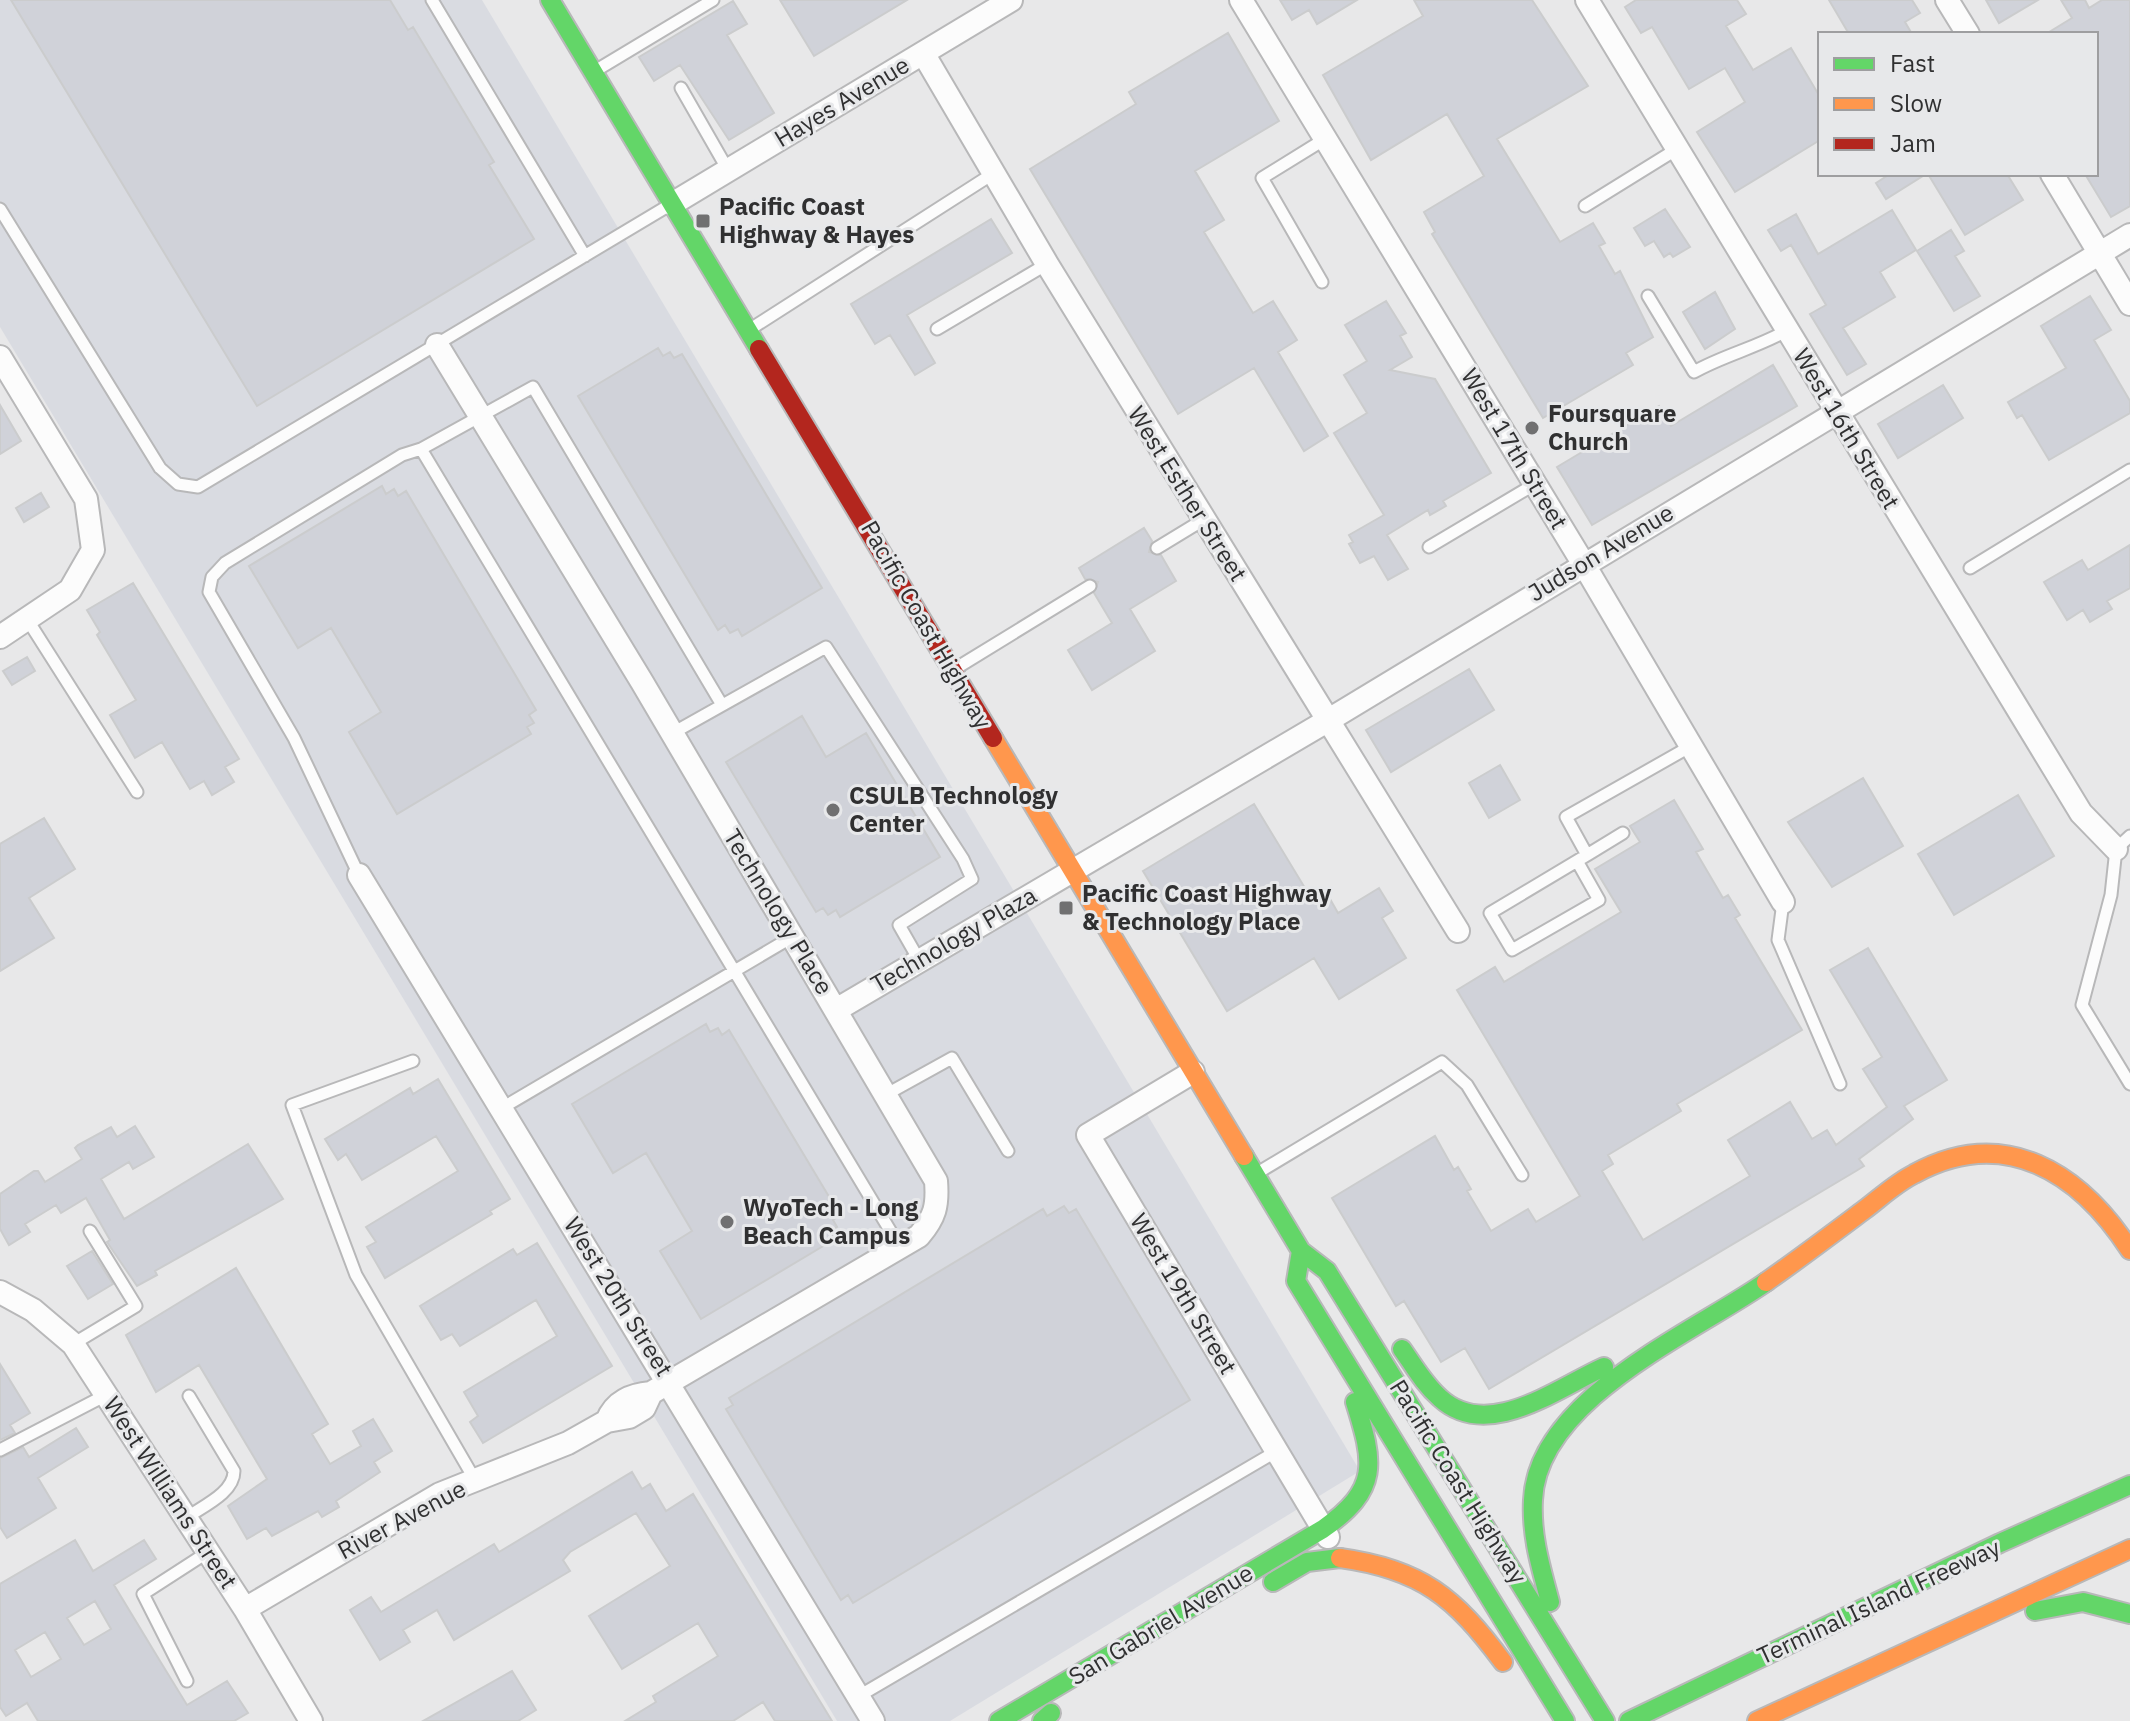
<svg xmlns="http://www.w3.org/2000/svg" width="2130" height="1721" viewBox="0 0 2130 1721" font-family="'IBM Plex Sans',sans-serif">
<style>
.built{fill:#d9dbe1}
.building{fill:#d0d2d9;stroke:#cbcccd;stroke-width:2;fill-rule:evenodd}
.lines{fill:none;stroke-linecap:round;stroke-linejoin:round}
.lane-casing{stroke:#b8b8b9;stroke-width:15}
.street-casing{stroke:#b8b8b9;stroke-width:26}
.fast-casing{stroke:#b8b8b9;stroke-width:22}
.slow-casing{stroke:#b8b8b9;stroke-width:22}
.jam-casing{stroke:#b8b8b9;stroke-width:22}
.lane{stroke:#fcfcfc;stroke-width:11}
.street{stroke:#fcfcfc;stroke-width:22}
.fast{stroke:#63d668;stroke-width:18}
.slow{stroke:#ff974d;stroke-width:18}
.jam{stroke:#b3261e;stroke-width:18}
.poi-dot{fill:#707071;stroke:#e7e8ea;stroke-width:3}
.labels{text-anchor:middle;stroke-width:6;stroke-linejoin:round;paint-order:stroke}
.street-label{font-size:24px;fill:#303031;stroke:#e7e8ea}
.poi-label{font-size:24px;font-weight:bold;fill:#303031;stroke:#e7e8ea;text-anchor:start}
</style>
<rect width="100%" height="100%" fill="#e8e8e9"/>
<!-- built -->
<path class="built" d="M0,0h482l878,1471 -410,250h-113l-837,-1394z"/>
<!-- building -->
<path class="building" d="M11,0h379l18,30 5,-3 81,135 -5,3 45,74 -277,167z
M780,0h127l-93,56z
M1280,0h77l-40,24 -8,-14 -17,10z
M1414,0h118l56,86 -91,53 63,103 33,-19 12,20 -6,3 16,28 5,-3 33,66 -27,16 7,12 -90,53 -111,-184 3,-2 -11,-20 60,-36 -37,-62 -76,46 -48,-85 100,-59z
M1636,0h101l9,14 -20,12 27,44 38,-22 29,49v43l-85,52 -38,-60 48,-30 -20,-34 -36,21 -37,-62 -11,6 -16,-26z
M1829,0h83l8,13 -15,9 7,12h-63z
M1986,0h52l-39,23z
M2061,0h24l4,8 13,-8h28v206l-19,11 -26,-43h11v-140h-50l26,-16z
M733,1l14,23 -20,11 47,78 -45,27 -49,-75 -26,16 -15,-24z
M1228,33l51,88 -84,50 29,49 -20,12 49,81 20,-12 24,39 -19,12 50,84 -24,15 -50,-83 -76,46 -148,-245 106,-65 -7,-12z
M1890,174h36l-40,25 -10,-16z
M1928,174h79l16,26 -58,35z
M1665,209l25,38 -17,10 -3,-4 -6,4 -10,-16 -9,5 -11,-18z
M1892,210l24,40 -36,22 15,25 -52,31 23,36 -19,11 -37,-61 16,-9 -35,-60 -10,6 -13,-21 28,-16 22,40z
M991,219l21,34 -105,62 28,48 -20,12 -25,-40 -15,9 -24,-40z
M1951,230l13,21 -9,5 25,40 -26,15 -37,-60z
M1715,292l20,37 -30,20 -22,-37z
M2090,296l21,34 -17,10 36,61v12l-81,47 -27,-45 -5,3 -9,-16 58,-34 -25,-42z
M1386,301l20,32 -6,3 12,21 -22,13 45,9 56,94 -48,28 3,5 -16,9 -2,-5 -41,25 21,34 -20,11 -14,-24 -14,7 -11,-19 4,-2 -4,-7 35,-20 -50,-82 33,-20 -23,-38 23,-14 -22,-36z
M658,348l5,8 7,-4 4,6 8,-4 140,234 -80,48 -4,-7 -8,4 -5,-8 -7,5 -140,-234z
M1773,365l24,41 -205,119 -35,-58 102,-61 12,20z
M1943,385l20,33 -65,40 -20,-34z
M0,405l21,36 -21,13z
M382,486l4,8 8,-5 4,7 8,-5 130,219 -7,5 5,8 -7,4 4,7 -134,80 -48,-82 32,-20 -50,-84 -33,20 -49,-82z
M41,493l8,14 -25,15 -8,-14z
M1144,528l8,13 -3,11 12,3 15,26 -46,28 25,42 -63,39 -24,-40 44,-27 -18,-30 4,-11 -13,-3 -6,-11z
M2130,545v43l-23,13 5,8 -22,13 -7,-12 -16,10 -23,-38 38,-22 6,10z
M133,583l106,176 -14,8 9,15 -22,13 -8,-14 -14,8 -28,-47 -27,16 -25,-43 26,-15 -39,-65 3,-3 -13,-22z
M27,657l8,14 -23,14 -9,-14z
M1469,669l25,41 -103,62 -25,-42z
M802,716l24,41 40,-24 74,124 -100,60 -4,-7 -8,5 -5,-7 -7,4 -90,-150z
M1500,765l20,35 -31,18 -20,-35z
M1863,778l40,68 -71,41 -44,-65z
M2018,795l36,61 -100,59 -36,-61z
M1674,800l29,49 -7,3 27,46 5,-3 12,20 -5,3 67,112 -125,74 4,7 -73,44 5,9 -11,7 41,69 107,-64 -22,-36 62,-38 22,37 15,-9 9,15 51,-38 -24,-38 19,-12 -52,-87 38,-22 79,132 -43,26 9,13 -54,40 5,7 -8,5 -367,218 -24,-41 -24,14 -37,-61 -8,5 -64,-108 103,-62 19,34 4,-3 13,22 -4,2 24,40 37,-22 8,13 44,-26 -123,-206 38,-23 9,15 117,-70 -26,-43 45,-27 -10,-16z
M1254,804l57,94 14,-8 13,23 41,-25 14,23 -11,7 24,40 -67,41 -25,-41 -87,53 -84,-140z
M44,818l31,51 -46,29 25,40 -54,33v-127z
M706,1024l4,8 8,-4 4,7 7,-5 111,185 -7,5 4,7 -7,4 5,8 -134,80 -41,-68 32,-20 -46,-78 -33,20 -41,-69z
M438,1079l72,120 -20,12 2,3 -107,64 -18,-31 9,-5 -10,-15 92,-56 -22,-35 -74,44 -16,-26 -8,6 -13,-21 85,-51 3,6z
M135,1126l19,31 -21,12 -4,-7 -28,17 23,40 124,-75 35,55 -128,72 2,4 -20,11 -30,-44 3,-2 -24,-42 -25,15 -5,-8 -31,19 5,8 -21,13 -9,-16v-35l34,-23h4l7,11 37,-23 -7,-11 3,-3 33,-18 6,10z
M1064,1206l5,7 7,-4 114,191 -337,203 -5,-8 -7,5 -115,-191 7,-4 -4,-7 314,-189 4,7z
M537,1243l75,123 -129,77 -13,-21 8,-6 -14,-24 93,-56 -21,-36 -76,46 -8,-12 -11,6 -21,-34 93,-57 4,6z
M92,1251l21,33 -25,15 -21,-33z
M236,1268l92,156 -16,10 18,30 31,-18 -8,-15 20,-12 19,32 -18,11 6,10 -44,29 3,6 -17,10 -4,-6 -46,25 -6,-8 -19,11 -19,-33 39,-27 -68,-114 -43,27 -30,-57z
M0,1364l30,49 -20,12 5,8 -15,7z
M76,1428l12,19 -50,31 18,30 -49,30 -7,-11v-69l23,-11 6,10z
M632,1472l10,17 8,-5 16,27 27,-17 139,227h-57l-12,-19 -30,19h-108l31,-19 -3,-6 65,-40 -20,-33 -76,46 -33,-53 81,-50 -34,-53 -66,39 -7,8 7,11 -116,69 -17,-30 -34,20 7,12 -30,18 -30,-50 21,-13 10,15 113,-68 5,8z
M75,1540l18,31 51,-31 12,19 -42,26 46,76 27,44 40,-24 21,32 -14,8h-196l-11,-18 -21,13 -6,-9v-123zM95,1601l16,28 -27,16 -17,-27zM45,1632l16,27 -30,18 -16,-27z
M512,1671l24,39 -18,11h-95z"/>
<g class="lines">
<!-- lane casing -->
<g class="lane-casing">
<path id="lane" d="M432,0l153,256
M600,68l113,-68
M681,88l47,82
M1585,206l92,-57
M0,209l160,259 18,16 20,3 470,-281
M1322,282l-60,-104 63,-39
M1648,296l46,76c30,-17 62,-24 92,-41
M752,328l242,-155
M937,329l110,-65
M421,449l479,798
M1429,547l106,-63
M1157,548l46,-28
M1970,568l160,-98
M27,619l110,173
M958,667l132,-81
M671,734l155,-87 137,212 9,20 -73,46 20,35
M2130,836l-14,13 -5,46 -29,110 48,79
M1587,855l36,-22
M1577,861l22,39 -87,50 -22,-37 97,-58 -21,-38 125,-71
M359,875l-65,-137 -85,-146 3,-15 13,-14 177,-108 19,-6 112,-62 189,318
M1783,902l-5,38 62,144
M413,1061l-121,44 64,170 119,205
M887,1094l65,-36 56,93
M502,1108l290,-171
M1259,1172l183,-110 25,23 55,90
M73,1344l63,-38 -46,-75
M0,1450l106,-55
M186,1518c17,-12 48,-25 48,-47l-45,-75
M187,1681l-44,-87 65,-42
M859,1696l418,-245"/>
</g>
<!-- street casing -->
<g class="street-casing">
<path id="street" d="M1241,0l342,563 200,339
M1587,0l494,813 35,36
M1947,0l21,34
M923,53l124,211 411,667
M2052,174l78,130
M672,204l339,-204
M437,345l205,337 294,499c2,25 -1,36 -17,55l-268,157c-20,2 -36,8 -44,28
M0,357l86,142 7,51 -23,40 -70,47
M359,875l514,846
M836,1010l491,-289 803,-486
M1193,1072l-105,63 240,402
M0,1292l33,18 40,34 172,265 66,112
M245,1609l195,-115 128,-51 39,-22 22,-4 15,-9 7,-15"/>
</g>
<!-- fast casing -->
<g class="fast-casing">
<path id="fast" d="M550,0l209,349
M1244,1156l57,95 26,20 278,450
M1301,1251l-5,30 269,440
M1402,1349c12,17 22,35 38,49 48,44 117,-10 164,-31
M1323,1529c57,-40 51,-66 32,-127
M1273,1582l34,-20 33,-4
M1550,1602c-9,-34 -19,-66 -17,-102 4,-101 160,-167 233,-218
M2035,1611l48,-9 47,12
M999,1721l324,-192
M1042,1721l9,-8
M1629,1721l371,-178 130,-58"/>
</g>
<!-- slow casing -->
<g class="slow-casing">
<path id="slow" d="M993,738l251,418
M1766,1282c33,-23 66,-48 98,-72 16,-12 32,-27 50,-36 91,-50 166,-1 216,76
M1340,1558c81,11 115,39 163,104
M1757,1721l373,-172"/>
</g>
<!-- jam casing -->
<g class="jam-casing">
<path id="jam" d="M759,349l234,389"/>
</g>
<!-- lane -->
<use href="#lane" class="lane"/>
<!-- street -->
<use href="#street" class="street"/>
<!-- fast -->
<use href="#fast" class="fast"/>
<!-- slow -->
<use href="#slow" class="slow"/>
<!-- jam -->
<use href="#jam" class="jam"/>
</g>
<!-- markers -->
<g class="poi-dot">
<rect x="695" y="213" width="16" height="16" rx="4"/>
<circle cx="1532" cy="428" r="8"/>
<circle cx="833" cy="810" r="8"/>
<rect x="1058" y="900" width="16" height="16" rx="4"/>
<circle cx="727" cy="1222" r="8"/>
</g>
<g class="labels">
<!-- street labels -->
<g class="street-label">
<text transform="translate(842 102) rotate(-31)" y="8">Hayes Avenue</text>
<text transform="translate(1846 429) rotate(59)" y="8">West 16th Street</text>
<text transform="translate(1514 449) rotate(59)" y="8">West 17th Street</text>
<text transform="translate(1187 494) rotate(58)" y="8">West Esther Street</text>
<text transform="translate(1601 553) rotate(-31)" y="8">Judson Avenue</text>
<text transform="translate(926 625) rotate(60)" y="8">Pacific Coast Highway</text>
<text transform="translate(778 912) rotate(59)" y="8">Technology Place</text>
<text transform="translate(954 940) rotate(-30)" y="8">Technology Plaza</text>
<text transform="translate(1183 1294) rotate(59)" y="8">West 19th Street</text>
<text transform="translate(618 1297) rotate(58)" y="8">West 20th Street</text>
<text transform="translate(1458 1482) rotate(58)" y="8">Pacific Coast Highway</text>
<text transform="translate(170 1493) rotate(57)" y="8">West Williams Street</text>
<text transform="translate(402 1520) rotate(-28)" y="8">River Avenue</text>
<text transform="translate(1879 1602) rotate(-25)" y="8">Terminal Island Freeway</text>
<text transform="translate(1161 1625) rotate(-31)" y="8">San Gabriel Avenue</text>
</g>
<!-- poi labels -->
<g class="poi-label">
<text x="719" y="215">Pacific Coast<tspan x="719" dy="28">Highway &amp; Hayes</tspan></text>
<text x="1548" y="422">Foursquare<tspan x="1548" dy="28">Church</tspan></text>
<text x="849" y="804">CSULB Technology<tspan x="849" dy="28">Center</tspan></text>
<text x="1082" y="902">Pacific Coast Highway<tspan x="1082" dy="28">&amp; Technology Place</tspan></text>
<text x="743" y="1216">WyoTech - Long<tspan x="743" dy="28">Beach Campus</tspan></text>
</g>
</g>
<!-- legend -->
<rect x="1818" y="32" width="280" height="144" fill="#e7e8ea" stroke="#9e9ea0" stroke-width="2"/>
<rect x="1834" y="58" width="40" height="12" fill="#63d668" stroke="#9e9ea0" stroke-width="2"/>
<text x="1890" y="72" font-size="24" fill="#303031">Fast</text>
<rect x="1834" y="98" width="40" height="12" fill="#ff974d" stroke="#9e9ea0" stroke-width="2"/>
<text x="1890" y="112" font-size="24" fill="#303031">Slow</text>
<rect x="1834" y="138" width="40" height="12" fill="#b3261e" stroke="#9e9ea0" stroke-width="2"/>
<text x="1890" y="152" font-size="24" fill="#303031">Jam</text>
</svg>
